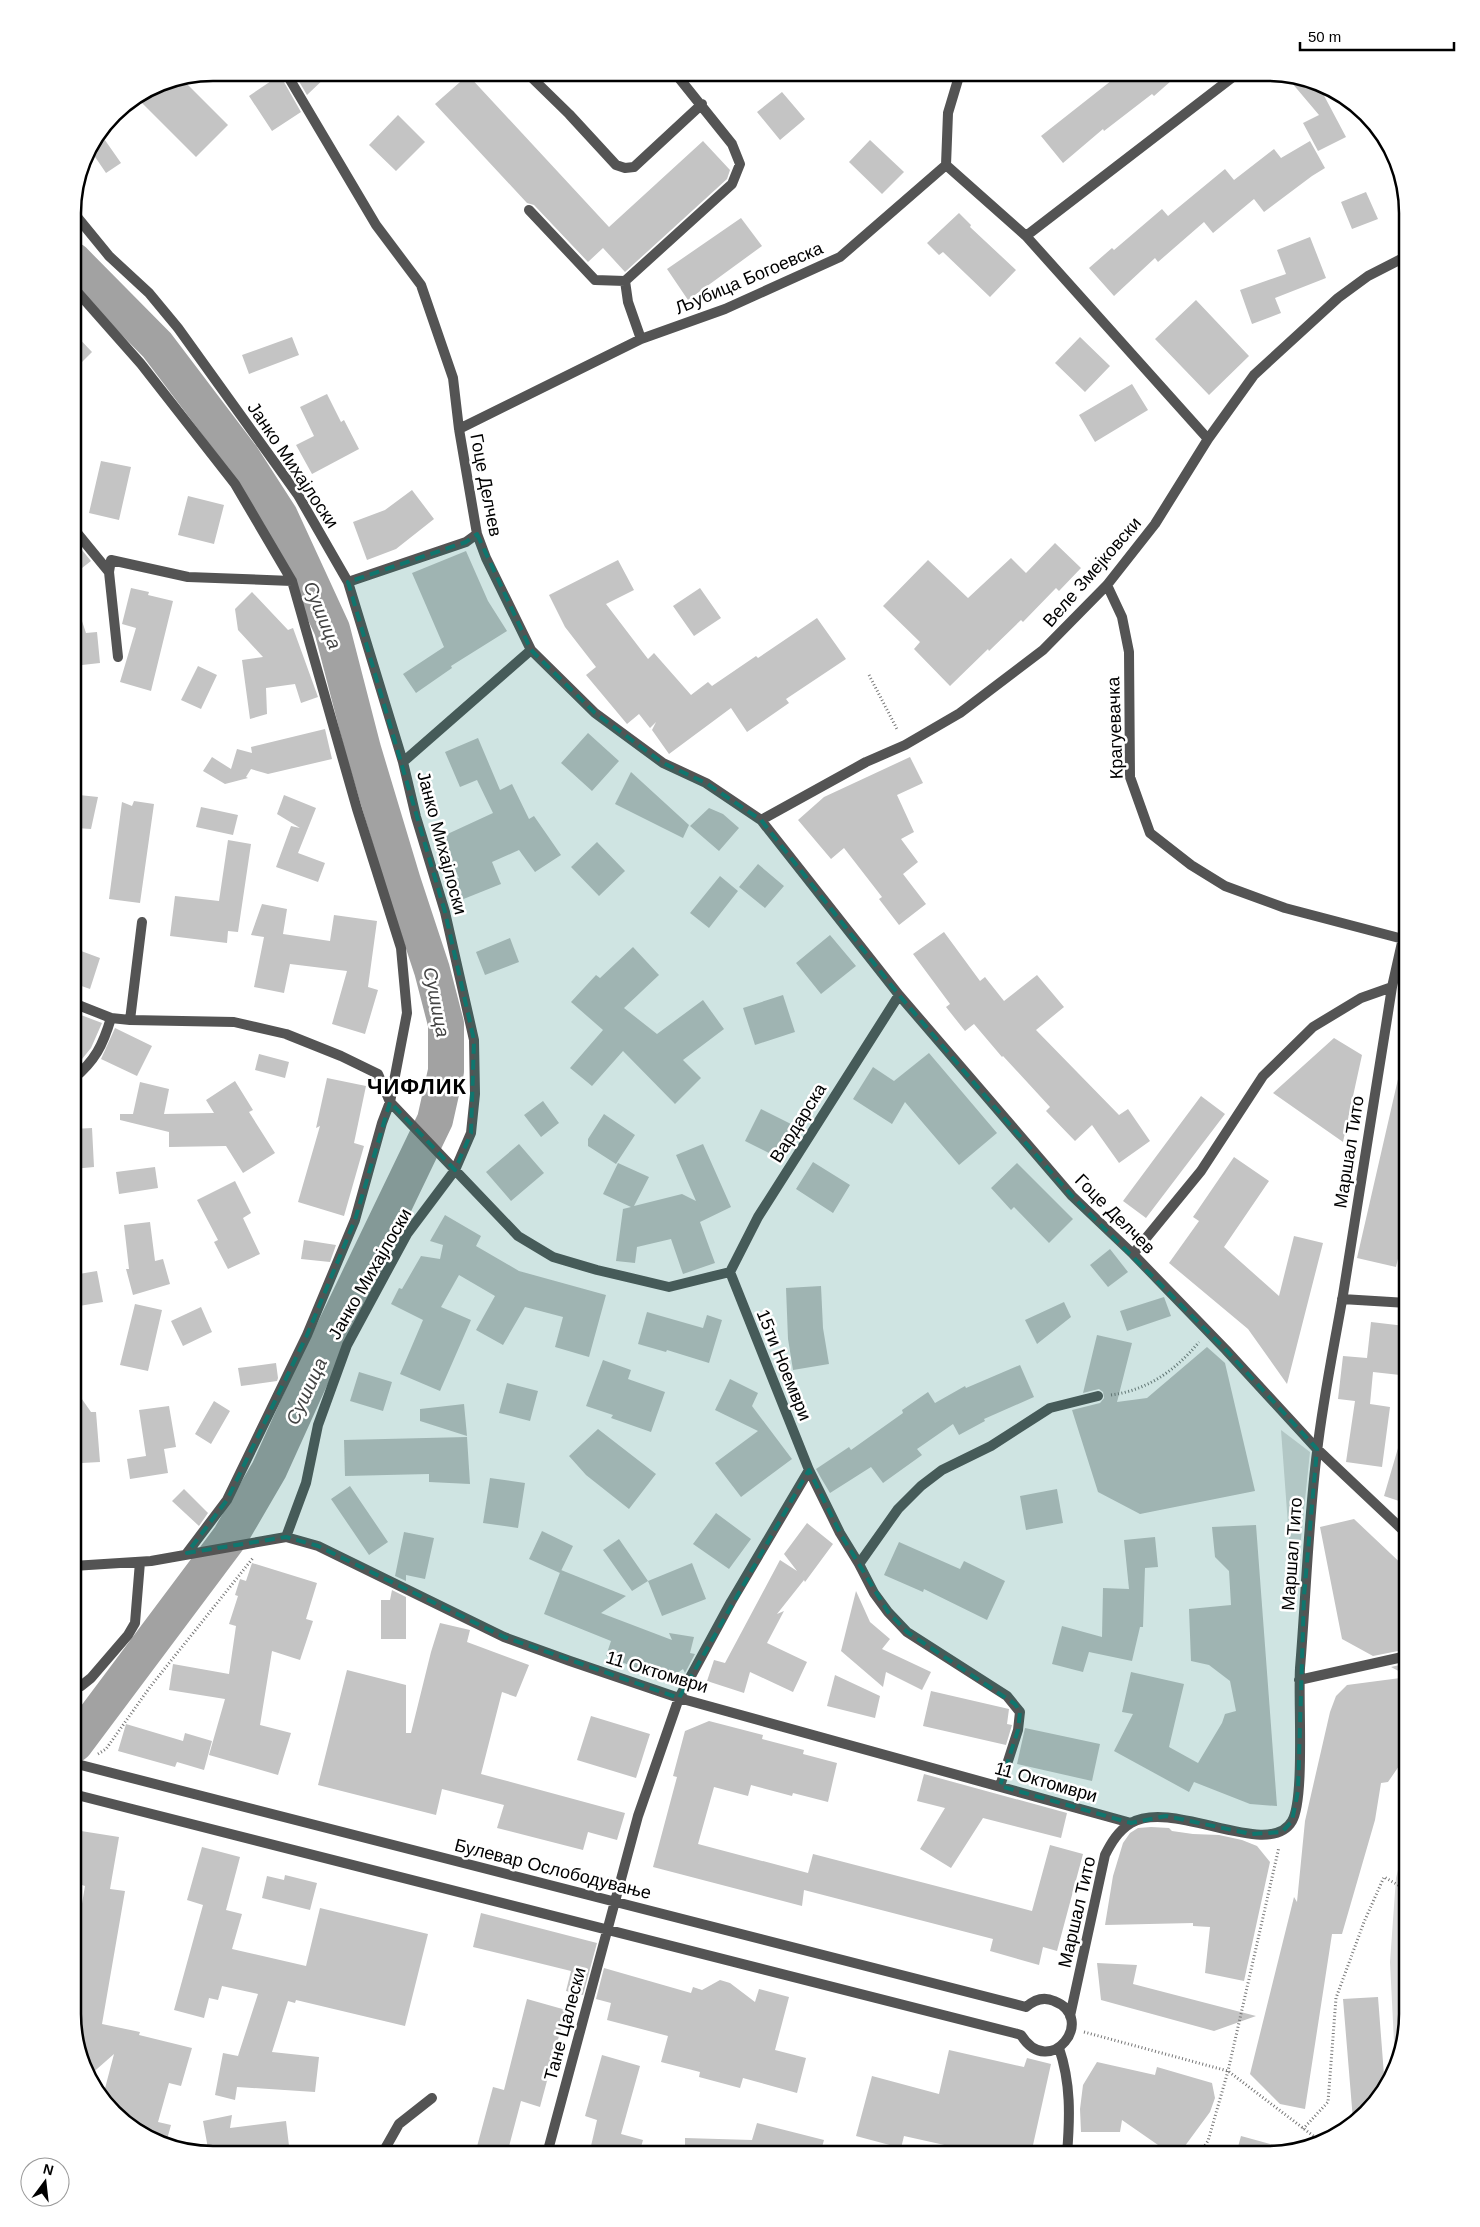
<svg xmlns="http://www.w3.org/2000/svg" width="1480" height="2227" viewBox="0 0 1480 2227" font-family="Arial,sans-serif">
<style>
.green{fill:#dbdbdb}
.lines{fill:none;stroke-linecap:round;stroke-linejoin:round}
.river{stroke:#a2a2a2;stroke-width:36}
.building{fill:#c4c4c4}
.path{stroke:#767676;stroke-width:3;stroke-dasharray:1 2.5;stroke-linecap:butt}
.minor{stroke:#545454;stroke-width:10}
.marked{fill:#0f766e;fill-opacity:0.2;stroke:#0f766e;stroke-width:4;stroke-dasharray:10 6;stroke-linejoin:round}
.labels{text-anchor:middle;stroke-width:5;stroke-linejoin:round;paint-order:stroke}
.street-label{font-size:18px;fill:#000;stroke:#fff}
.water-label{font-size:19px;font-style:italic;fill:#434343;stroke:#fff}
.district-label{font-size:22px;font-weight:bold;letter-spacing:1px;fill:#000;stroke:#fff}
.rim{fill:none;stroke:#000;stroke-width:2.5}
</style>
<rect width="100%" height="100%" fill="#fff"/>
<!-- green -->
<path class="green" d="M1281,1430l29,22 -16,154z
M1407,1833v181l-12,48 -5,-100 6,-84z"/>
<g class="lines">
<!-- river -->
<path class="river" d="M73,260l84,85 85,112 38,59 52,113 31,120 40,133 29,88 14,54v47l-11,49 -128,266 -38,84 -39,67 -155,207"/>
</g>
<!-- building -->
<path class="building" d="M294,73h36l-23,22z
M1121,73h59l-26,23 -2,-2 -48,37 -1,-2 -40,34 -22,-27z
M280,75l21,37 -29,19 -23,-35z
M468,75l141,152 94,-86 27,29 -3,9 -102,93 -22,-24 -15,14 -54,-57 -7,-2 -92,-99z
M1286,76l34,12 26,49 -28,14 -15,-28 16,-8z
M182,79l46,46 -32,32 -59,-59 23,-15z
M782,92l23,27 -25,21 -23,-28z
M398,115l27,27 -29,29 -27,-26z
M100,133l21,30 -15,10 -17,-25z
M870,140l34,32 -22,22 -33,-32z
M1310,141l15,27 -13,8 -48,36 -10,-13 -41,34 -9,-11 -46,40 -3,-4 -41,38 -25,-28 23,-20 2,2 48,-41 6,7 57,-47 9,11 40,-31 7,9z
M1366,192l12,27 -26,10 -11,-27z
M959,213l12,12 -1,2 46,43 -26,27 -47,-45 -4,3 -12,-12z
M741,218l21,28 -74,54 -21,-31z
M1310,237l16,41 -51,20 6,15 -29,11 -12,-34 46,-16 -9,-24z
M1196,300l53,56 -40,39 -54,-56z
M73,332l19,20 -19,19z
M292,337l7,18 -50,19 -7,-19z
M1080,337l30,29 -25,26 -30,-29z
M1132,384l16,26 -53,32 -16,-27z
M327,394l14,28 3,-2 15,29 -47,25 -16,-29 18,-9 -14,-29z
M101,461l30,6 -12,53 -30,-7z
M412,490l22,29 -38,30 -29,11 -14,-38 32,-12z
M188,496l36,9 -10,39 -36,-9z
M73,539l18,22 -18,14z
M1055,543l26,25 -22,23 -3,-3 -33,34 -2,-2 -32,31 -1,-2 -38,37 -36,-37 6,-7 -37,-36 45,-46 40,38 43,-40 15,15z
M466,551l22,50 19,30 -56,35 1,2 -36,25 -13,-19 41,-27 -32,-74z
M618,560l16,30 -28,14 42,55 6,-6 37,42 17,-13 4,4 44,-30 2,2 59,-40 29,41 -60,40 3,4 -42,29 -16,-24 -62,46 -17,-24 4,-8 -6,6 -11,-14 -12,10 -41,-49 10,-8 -31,-40 -16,-32z
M131,588l18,4 -1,3 25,6 -22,90 -31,-9 16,-54 -14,-4z
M700,588l21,30 -27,18 -21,-30z
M252,592l36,38 5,-2 25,69 -17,6 -6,-19 -29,4 1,26 -17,5 -8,-59 21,-3 -25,-27 -3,-21z
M73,603h3l10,30 11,-1 3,31 -27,3z
M198,666l19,9 -16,34 -20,-9z
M325,729l7,30 -64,15 -17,-5 -5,8 2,1 -23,6 -22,-13 9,-14 19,12 6,-20 15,4 -1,-6z
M588,733l31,28 -27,30 -31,-28z
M478,738l22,52 12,-6 17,35 5,-3 27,39 -26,17 -16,-22 -27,12 9,22 -40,16 -8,-20 6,-2 -18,-41 52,-24 -16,-33 -17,7 -15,-35z
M910,757l13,26 -26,12 17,37 -13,7 17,23 -15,12 23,30 -27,21 -20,-26 3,-2 -38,-49 -13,11 -33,-39 26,-23z
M631,772l58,53 -6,13 -68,-34z
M79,795l19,2 -7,32 -15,-1z
M284,795l32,13 -18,45 27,10 -7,19 -42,-15 15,-41 9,2 -23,-14z
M134,801l20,3 -14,99 -31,-4 13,-97 10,4z
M201,807l37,8 -5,20 -37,-8z
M709,808l14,6 16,14 -20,23 -29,-25z
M228,840l23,4 -13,88 -10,-1 -1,12 -57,-7 5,-40 44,5z
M597,842l28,29 -26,25 -28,-29z
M758,864l26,22 -19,22 -26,-21z
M720,876l18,15 -29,37 -19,-15z
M262,904l25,5 -4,25 47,7 4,-26 43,6 -9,66 10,3 -13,44 -33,-10 15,-53 -57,-7 -6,29 -30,-6 10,-50 -13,-2z
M944,932l36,49 5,-4 19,24 33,-26 27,32 -28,23 83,85 9,-6 22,32 -31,22 -27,-38 -17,16 -29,-30 4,-4 -47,-51 -1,1 -28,-33 -9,7 -19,-24 4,-3 -37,-50z
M830,935l26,31 -35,28 -25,-31z
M510,938l9,24 -34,13 -9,-23z
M633,947l26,28 -35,33 33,26 46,-34 21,29 -41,31 18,18 -26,26 -52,-53 -31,35 -22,-18 33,-38 -32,-28 25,-27 4,3z
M73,948l27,10 -10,31 -17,-6z
M783,995l12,37 -40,13 -12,-37z
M73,1012l29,11 -11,25 -18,22z
M115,1028l37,18 -15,30 -36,-17z
M1334,1038l28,17 -19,87 -70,-49z
M929,1053l68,80 -38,32 -54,-63 -13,22 -39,-25 20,-32 21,14z
M259,1054l30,8 -4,16 -30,-8z
M1401,1066l7,1v150l-12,50 -39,-9z
M327,1078l39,8 -12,57 10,3 -20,70 -46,-14 22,-76 -4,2z
M235,1081l18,29 -4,2 26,41 -32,20 -17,-27 -57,1v-15l-49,-12v-6h13l7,-32 29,7 -5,25 50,-1 -8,-13z
M1201,1096l24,18 -79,104 -23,-17z
M543,1101l16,22 -18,14 -17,-22z
M761,1109l32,16 -16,32 -32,-16z
M604,1114l31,21 -19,29 -28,-18v-7z
M92,1128l2,39 -21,2v-40z
M519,1144l25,29 -33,28 -25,-29z
M703,1144l28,63 -31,15 15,41 -32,11 -12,-35 -34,8 -2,16 -19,-2 7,-52 8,-2 -28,-13 15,-31 31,14 -15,29 48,-12 14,7 -20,-46z
M1234,1157l35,24 -45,66 55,49 15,-60 29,7 -36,141 -39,-55 -79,-66 30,-42 -6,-4z
M813,1162l37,23 -17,28 -37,-24z
M1017,1163l56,56 -24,24 -35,-36 -3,3 -20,-22z
M155,1167l3,21 -39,6 -3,-22z
M235,1181l16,32 -8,5 17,36 -32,15 -14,-27 4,-2 -21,-40z
M445,1215l36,21 -5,10 43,25 87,24 -17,62 -34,-10 8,-30 -38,-10 -22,38 -27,-15 19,-34 -36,-21 -18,32 30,13 -31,71 -40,-17 23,-54 -32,-16 8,-16 3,1 19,-33 19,3 3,-14 -13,-4z
M150,1222l5,39 8,-2 7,25 -37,11 -7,-26h3l-5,-44z
M304,1240l32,5 -6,17 -29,-3z
M1110,1249l18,23 -20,15 -18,-22z
M97,1271l6,31 -30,5v-32z
M821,1286l2,42 6,36 -36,6 -5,-31 -2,-51z
M1164,1297l7,19 -44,15 -7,-20z
M1064,1302l7,15 -34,27 -12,-24z
M135,1304l27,6 -14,61 -28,-6z
M201,1307l11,25 -29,14 -12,-25z
M647,1312l56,16 4,-13 15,5 -13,43 -42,-13 -1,2 -28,-8z
M1371,1322l34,4 -5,49 -27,-3 -3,32 20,3 -8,60 -36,-5 9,-61 -17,-2 5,-43 24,2z
M1097,1335l35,8 -15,59 30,-4 60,-51 18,16 30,128 -115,23 -42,-22 -26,-82 28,-7 4,-5 -1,-6 -4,-3 -16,4z
M603,1360l28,10 -3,9 37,13 -14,40 -40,-14 2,-3 -27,-9z
M276,1363l2,15 -1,3 -36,5 -3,-18z
M1020,1365l14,32 -50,22 1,2 -26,14 -6,-11 -36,25 5,6 -39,28 -12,-16 -41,26 -9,-15 -5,-9 33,-22 2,3 52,-37 -1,-3 26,-18 7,11 30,-17 1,2z
M359,1372l33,10 -9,29 -33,-10z
M730,1379l28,14 -6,13 40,53 -51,38 -26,-34 43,-32 -43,-21z
M507,1383l31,8 -8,30 -31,-8z
M77,1392l14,20h5l4,50 -18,1z
M214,1401l16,10 -19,33 -16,-10z
M464,1404l3,32 -47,-15v-12z
M169,1406l7,41 -12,2 4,24 -38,6 -3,-20 19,-3 -7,-46z
M598,1429l58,45 -27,35 -43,-34 -17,-19z
M1403,1431l5,1v72l-24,-8z
M467,1437l3,47 -41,-2v-8l-84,2 -1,-36z
M490,1478l35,5 -7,45 -35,-5z
M350,1486l38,56 -19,13 -38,-56z
M184,1489l24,24 -9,13 -27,-25z
M1057,1489l6,34 -37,7 -6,-34z
M716,1513l35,26 -22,30 -36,-25z
M1354,1519l54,51v79l-35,7 -31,-17 -22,-112z
M807,1523l26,21 -28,38 -1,-2 -27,34 7,-3 -17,32 40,19 -14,30 -43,-20 -6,21 -37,-12 7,-21 11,3 55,-103 17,11 -13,-17z
M1256,1525l21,281 -27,-2 -56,-22 -5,10 -75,-41 19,-37 -11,-2 9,-40 53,12 -15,63 29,16 24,-40 3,-9 11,-3 -6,-30 -21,-16 -18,-4 -2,-52 42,-4 -2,-34 -14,-14 -3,-30z
M542,1531l31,15 -13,27 -31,-14z
M404,1532l30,6 -9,41 -19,-4v6l-11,-5z
M1155,1537l3,30 -13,1 -2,59h-3l-8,34 -43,-9 -6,20 -31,-8 10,-38 40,11 1,-49 26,1 -5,-49z
M619,1539l29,42 -16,10 -29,-41z
M899,1542l61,27 4,-8 41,20 -18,39 -63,-31 -1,3 -39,-17z
M252,1563l65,20 -11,36 7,2 -13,39 -28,-9 -12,74 31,8 -13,42 -69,-20 16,-56 -56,-9 4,-26 56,10 7,-48 -7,-2 9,-28 -3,-1 5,-16 6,2z
M692,1563l14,36 -44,17 -14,-35z
M561,1570l65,26 -25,17 71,27 -3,-7 25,4 -4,16 5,1 -10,19 -2,-4 -7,5 -13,2 -16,-4 -41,-16 5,-15 -67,-27z
M392,1590l14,7v42h-25v-39h9z
M856,1591l14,31 20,17 -8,10 49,23 -9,18 -36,-18 -3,15 -42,-36z
M440,1623l30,7 -3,12 62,23 -13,32 -14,-5 -21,82 144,39 -8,27 -29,-8 -5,18 -86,-22 7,-23 -62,-16 -6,26 -118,-30 29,-115 59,15v48h5l20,-81z
M1408,1663v13l-17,-9z
M835,1675l45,21 -5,22 -48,-12z
M1408,1677v76l-20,29 -7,1 -6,37 -33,114h-10l-27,175 -25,-5 -30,-30 44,-177 3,5 8,-81 25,-109 6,-16 11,-11z
M931,1691l78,18 -2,15 5,1 -6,20 -83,-19z
M591,1716l59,18 -14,44 -59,-18z
M709,1721l54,14 -1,4 42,11 -1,4 34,9 -9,39 -35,-9 -1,3 -41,-11 -3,11 -34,-9 -16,57 110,29 5,-19 219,57 18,-66 33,9 -26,97 -14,-4 -4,18 -49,-14 3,-12 -189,-49 -2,16 -149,-39 24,-90 -4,-1 12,-45z
M126,1724l57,17 2,-8 27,8 -8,29 -27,-8 -2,5 -57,-16z
M1025,1728l75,16 -8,37 -75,-17z
M924,1774l143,39 -6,25 -78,-20 -32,50 -31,-19 25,-41 -28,-7z
M1151,1827l18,1 3,3 21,3 26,1 23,5 15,6 13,16 -26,119 -39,-8 5,-46 -17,-1v-3l-88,2 8,-49 10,-33 7,-10 8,-5z
M81,1831l38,6 -9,52 15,2 -23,133 38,8 -1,3 53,13 -11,38 -12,-3 -11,39 13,3 -5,18 -24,-7 -39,-40 11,-42 -25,22 -17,-62 1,-57 12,-71 -12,-4z
M202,1847l38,10 -14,53 16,4 -10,35 74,17 14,-58 108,26 -23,92 -109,-26 -1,3 -7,-2 -16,51 47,5 -4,35 -78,-5 -2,13 -20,-5 8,-42 15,3 20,-62 -36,-8 -4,14 -9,-2 -5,20 -30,-8 29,-105 -16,-5z
M285,1875l32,8 -7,27 -48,-12 5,-22 17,4z
M481,1913l116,30 -14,52 -17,-4 5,-20 -98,-24z
M1097,1963l40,2 -4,19 123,32 -42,15 -113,-31z
M604,1968l87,25 2,-6 9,3 18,-10 10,3 25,19 4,-13 30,8 -14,53 31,8 -9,35 -54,-15 -3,10 -41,-11 1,-5 -39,-10 7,-26 -61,-16 4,-17 -15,-4z
M1378,1997l7,91 -32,32 -10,-121z
M527,1999l39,11 -26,97 -19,-6 -14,53h-32l18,-67 11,3z
M949,2050l75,17 3,-9 24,6 -20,90h-46l-81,-18 -3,12 -45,-12 16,-60 67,18z
M602,2055l38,11 -19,68 22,6 -4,14h-16l-32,-8 6,-26 -12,-4z
M1097,2062l58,13 2,-8 55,16 3,15 -5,14 -31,42h-8l-49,-34 -2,12h-39l-1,-23 3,-24z
M232,2115l-2,13 56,-7 4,33h-81l-6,-33z
M757,2123l67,17 -4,14h-135v-16l67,2z
M1241,2136l48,13 -22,5h-31z"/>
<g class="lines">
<!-- path -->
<path class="path" d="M869,675l29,56
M1111,1395c37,-5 65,-25 88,-53
M98,1754l8,-5 44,-62 103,-129
M1084,2032l144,39 88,67 1,3
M1303,2129l25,-27 8,-104 28,-76 20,-45 16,9 5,67 2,12
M1199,2154l9,-13 20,-70 51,-224"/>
<!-- minor -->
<path class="minor" d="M286,73l90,152 45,60 32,93 6,51 18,105 9,24 45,92 64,63 68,50 43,20 55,37 138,175 173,201 61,58 93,96 91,99 90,85
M527,73l42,41 47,51 9,3 9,-1 68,-63
M946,165l80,71 212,-163
M529,210l66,70 30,1
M73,212l36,44 40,37 29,35 120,167 50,87 55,180 13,55 29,95 29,128 1,54 -4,39 -16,37 -48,64 -60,111 -29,80 -12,58 -20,54
M1026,236l182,203
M73,287l68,77 94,120 57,97 65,228 44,139 6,65 -17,89 -8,21 -27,97 -48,115 -80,165 -40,53
M641,339l-13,-37 -3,-21 107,-97 8,-20 -8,-20 -57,-71
M459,429l182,-90 84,-30 115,-52 106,-92 2,-52 12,-40
M73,528l36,44
M348,582l118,-40 11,-8
M1107,585l15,32 7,35 1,125 20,56 41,32 34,21 60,22 118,31
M118,657l-9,-85 2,-12 77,17 104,4
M403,762l128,-112
M761,820l105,-58 39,-17 55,-32 83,-63 64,-65 48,-61 53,-85 46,-64 84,-77 30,-22 39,-20
M73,1003l38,15 19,2 104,2 52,12 55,22 37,18 12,28 128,134 35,21 44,13 72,17 61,-15
M130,1020l12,-98
M73,1079c22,-18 30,-34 38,-61
M1133,1254l68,-83 62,-95 50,-49 48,-29 31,-11
M730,1272l79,198 31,63 19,31 15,29 14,19 19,20 100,64 13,16 -2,18 -18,56
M730,1272l28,-55 141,-222
M1342,1299l65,4
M859,1564l39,-55 23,-23 21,-16 49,-24 59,-38 48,-12
M73,1566l78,-5 135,-24 32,9 186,91 66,24 109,37 452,125
M1299,1680l108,-24
M73,1687l8,-1 10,-8 37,-43 7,-12 5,-61
M73,1794l941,239 7,2c29,46 77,-17 33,-34 -11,-5 -20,-1 -28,6l-953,-244
M1070,2016l35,-161c6,-12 13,-24 26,-32 42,-25 138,38 161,-2 13,-22 6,-121 8,-153 6,-72 8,-144 17,-216 6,-53 17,-105 26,-157 16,-102 33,-205 49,-308l15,-67
M1059,2048c12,35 11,69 8,106
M382,2154l17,-30 33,-26
M547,2154l91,-338 41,-118 52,-96 78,-132"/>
</g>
<!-- marked area -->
<path class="marked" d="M477,534l54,116 64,63 68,50 43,20 55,37 138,175 111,130 62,71 154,154 91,99 -13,147 -6,195 -6,30 -10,11 -31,2 -85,-18 -35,7 -131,-37 18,-56 2,-18 -5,-8 -108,-72 -19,-20 -48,-79 -31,-63 -130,228 -175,-61 -186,-91 -32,-9 -99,16 40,-53 80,-165 48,-115 35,-118 65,68 16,-37 3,-93 -29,-128 -97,-330 118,-40z"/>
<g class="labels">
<!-- street labels -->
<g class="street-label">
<text transform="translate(749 278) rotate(-23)" y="6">Љубица Богоевска</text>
<text transform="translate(293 465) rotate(56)" y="6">Јанко Михајлоски</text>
<text transform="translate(486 485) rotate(79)" y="6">Гоце Делчев</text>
<text transform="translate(1092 572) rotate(-49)" y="6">Веле Змејковски</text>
<text transform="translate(1115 728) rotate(-92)" y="6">Крагуевачка</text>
<text transform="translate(442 843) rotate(75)" y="6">Јанко Михајлоски</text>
<text transform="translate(798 1123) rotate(-58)" y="6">Вардарска</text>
<text transform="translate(1349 1152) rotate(-81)" y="6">Маршал Тито</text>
<text transform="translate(1115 1214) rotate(45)" y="6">Гоце Делчев</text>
<text transform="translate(370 1274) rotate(-60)" y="6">Јанко Михајлоски</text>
<text transform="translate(784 1365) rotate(68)" y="6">15ти Ноември</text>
<text transform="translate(1292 1554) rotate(-86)" y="6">Маршал Тито</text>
<text transform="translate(657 1672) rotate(17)" y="6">11 Октомври</text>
<text transform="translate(1046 1782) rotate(16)" y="6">11 Октомври</text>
<text transform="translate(553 1869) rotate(14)" y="6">Булевар Ослободување</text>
<text transform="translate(1077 1912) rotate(-77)" y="6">Маршал Тито</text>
<text transform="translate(565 2024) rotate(-75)" y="6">Тане Цалески</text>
</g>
<!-- water labels -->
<g class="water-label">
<text transform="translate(323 615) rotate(68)" y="7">Сушица</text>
<text transform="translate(437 1002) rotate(79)" y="7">Сушица</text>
<text transform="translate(306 1391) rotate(-65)" y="7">Сушица</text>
</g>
<!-- district labels -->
<g class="district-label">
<text x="417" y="1094">ЧИФЛИК</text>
</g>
</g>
<!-- crop -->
<path d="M0 0H1480V2227H0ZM213 81H1267A132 132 0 0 1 1399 213V2014A132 132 0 0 1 1267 2146H213A132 132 0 0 1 81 2014V213A132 132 0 0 1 213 81Z" fill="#fff" fill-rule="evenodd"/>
<path class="rim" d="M213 81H1267A132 132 0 0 1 1399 213V2014A132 132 0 0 1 1267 2146H213A132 132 0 0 1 81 2014V213A132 132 0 0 1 213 81Z"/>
<!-- north arrow -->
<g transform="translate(45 2182) rotate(15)"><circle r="24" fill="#ffffff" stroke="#999999"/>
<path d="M0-4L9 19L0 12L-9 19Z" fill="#000000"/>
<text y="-8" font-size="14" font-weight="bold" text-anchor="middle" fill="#000000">N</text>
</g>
<!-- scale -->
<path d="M1300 42v8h154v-8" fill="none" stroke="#000000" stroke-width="2.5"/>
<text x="1308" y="42" font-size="15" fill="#000000" stroke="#ffffff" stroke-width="4" paint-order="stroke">50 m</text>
</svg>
